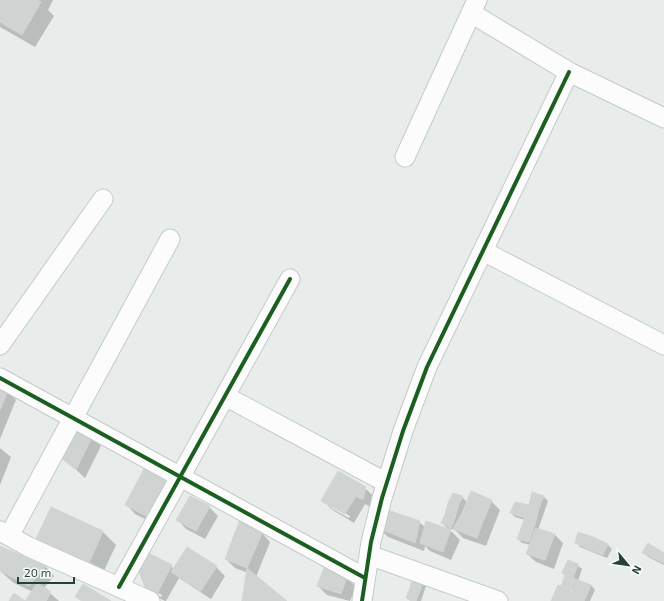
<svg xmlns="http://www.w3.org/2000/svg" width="664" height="601" viewBox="0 0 664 601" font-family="'Exo 2',sans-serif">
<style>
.shadow{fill:#0003;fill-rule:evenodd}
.building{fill:#cfd4d2;stroke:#d1d6d4}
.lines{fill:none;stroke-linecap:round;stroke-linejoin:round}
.street-casing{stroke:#c5cac8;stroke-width:21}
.street{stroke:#fcfcfc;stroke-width:19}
.cycleway-casing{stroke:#f7fbf9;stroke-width:6}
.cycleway{stroke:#1b5e20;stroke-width:4}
</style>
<rect width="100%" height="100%" fill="#e8edeb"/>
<!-- shadow -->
<path class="shadow" d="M0,0h53l-5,10 6,6 -19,31 -35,-20z
M0,388l8,3 8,9 -16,39z
M92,438l9,8 -16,32 -14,-13z
M0,448l11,9 -11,28z
M147,466l12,60 -24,-12 -8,-9z
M365,488l9,9 -2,11 -7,-4 -11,19 -23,-14 -8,-9zM331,505l19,11 -1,2 -18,-10z
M533,494l11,3 4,4 -10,29 16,4 9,9 -9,26 -18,-7 -9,-8 4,-9 -9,-2 -4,-4 7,-19 -10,-3 -4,-4 19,-7z
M462,497l5,5 24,-1 9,9 -14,36 -23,-8 -8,-8 -7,-2 12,12 -9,20 -21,-9 -5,-5 -1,5 -36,-14 -9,-9 40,-6 6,5 24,3 -7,-7z
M209,507l9,9 -13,23 -19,-10 -8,-9z
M252,522l18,20 -14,35 29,24h-42l5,-28 -13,-5 -9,-9z
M103,532l13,13 -14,30 -51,-23 -13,-13zM52,545l41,19v2l-41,-19z
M576,542l31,2 5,5 -5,9 -27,-11z
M0,547l46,20 8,9 -10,12 15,13h-33l7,-9 -19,-9 -14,-12z
M644,553l20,1v11l-16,-8z
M577,565l5,4 -4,12 13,4 4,5 -5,11h-38l10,-13 4,-12 -3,-3zM566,588l9,2 -3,5z
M171,566l3,3 42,-2 9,9 -14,23 -32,-21 -13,23h-1l-10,-5 -9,-9zM152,590l10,5 -1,2 -9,-5z
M414,576l13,7 -6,18h-10z
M347,578l9,9 -6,14 -23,-6 -9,-9z"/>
<!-- building -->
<path class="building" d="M0,0h38l3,2 -19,33 -22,-13z
M0,387l8,3 -8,20z
M74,428l18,9 -16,33 -16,-13z
M146,465l25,12 -21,41 -25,-13z
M338,471l28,16 -3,13 -7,-4 -11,18 -24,-13z
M471,491l21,9 -9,22 -21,-9z
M532,492l12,4 -5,12 -10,-3z
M453,493l10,3 -5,11 -10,-4z
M190,496l20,10 -14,25 -20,-11z
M515,502l14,3 -4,13 -15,-5z
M448,503l10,4 -3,11 -10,-4z
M529,505l10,3 -4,17 -12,-2z
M51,507l52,24 -14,32 -53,-24z
M382,508l38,13 -5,22 -37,-15z
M243,512l19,21 -15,35 -22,-9z
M462,513l21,9 -6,16 -24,-9z
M445,514l10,4 -4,10 -10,-5z
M426,521l25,9 -8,22 -23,-9z
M523,523l12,2 -6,17 -12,-3z
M536,528l19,6 -10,26 -19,-6z
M578,532l15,5 -5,12 -13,-6z
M593,537l15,7 -5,11 -15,-6z
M648,543l16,10v10l-22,-10z
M0,546l46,20 -17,20 -29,-15z
M187,547l30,19 -16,25 -30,-19z
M143,550l29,15 -15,29 -12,-7 -9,-23z
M568,560l10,4 -5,14 -11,-5z
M247,568l40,33h-45z
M324,568l23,9 -6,17 -24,-8z
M413,575l11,3 -4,13 -10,-3z
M565,575l8,3 -4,11 -8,-2z
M573,578l18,7 -7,16h-15l4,-11 -4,-1z
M37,583l14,9 -5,9h-37l5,-8 11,8z
M83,584l28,17h-29l-7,-4z
M558,585l11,4 3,4 -3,8h-18z
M410,588l10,3 -4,10h-5l-5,-3z"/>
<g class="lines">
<!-- street casing -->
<g class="street-casing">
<path id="street" d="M471,13l98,59 95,46
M405,157l72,-157
M483,251l181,94
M0,345l103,-146
M0,378l365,200
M225,396l162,87
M0,531l29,16 121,54
M9,536l161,-297
M369,555l129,46
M119,587l171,-308
M362,601l9,-59 11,-44 21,-67 24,-64 142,-295"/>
</g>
<!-- street -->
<use href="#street" class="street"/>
<!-- cycleway casing -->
<g class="cycleway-casing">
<path id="cycleway" d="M0,378l365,200
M119,587l171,-308
M362,601l9,-59 11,-44 21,-67 24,-64 142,-295"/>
</g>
<!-- cycleway -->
<use href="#cycleway" class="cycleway"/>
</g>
<!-- north arrow -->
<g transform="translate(628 565) rotate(119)" stroke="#f7fbf9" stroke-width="3" paint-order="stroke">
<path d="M0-3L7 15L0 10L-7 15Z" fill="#24423a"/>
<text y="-6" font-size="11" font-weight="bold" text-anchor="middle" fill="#24423a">N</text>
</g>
<!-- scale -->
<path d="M18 577v6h56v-6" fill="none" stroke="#24423a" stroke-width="2"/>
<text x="24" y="577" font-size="12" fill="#24423a" stroke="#f7fbf9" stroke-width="3" paint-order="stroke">20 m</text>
</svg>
